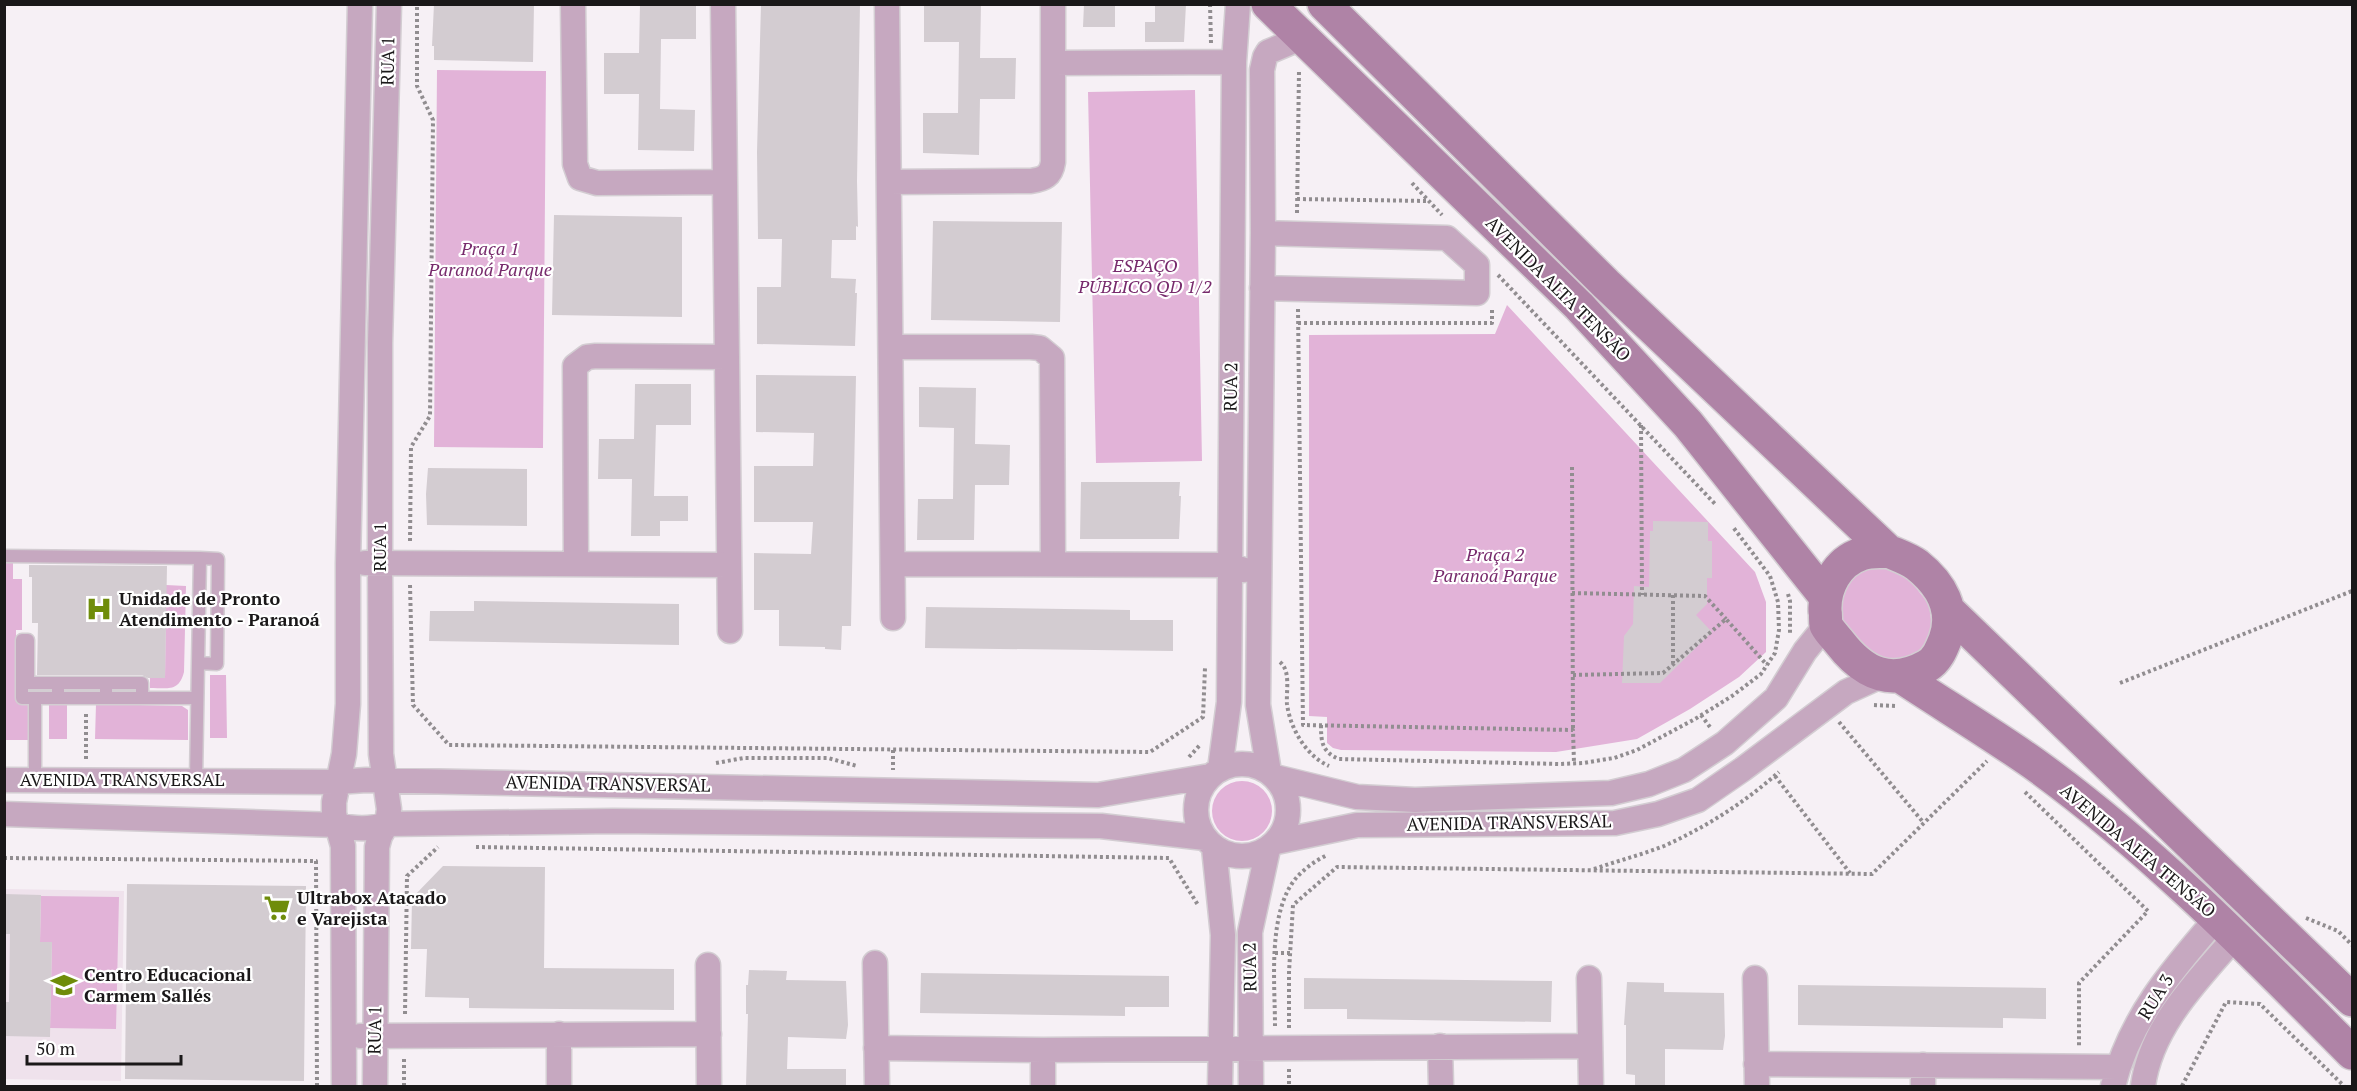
<svg xmlns="http://www.w3.org/2000/svg" width="2357" height="1091" viewBox="0 0 2357 1091" font-family="'PT Serif',serif">
<style>
.built{fill:#efe2ec}
.green{fill:#e2b3d8}
.building{fill:#d3ccd1}
.lines{fill:none;stroke-linecap:round;stroke-linejoin:round}
.lane-casing{stroke:#d3cdd2;stroke-width:15}
.street-casing{stroke:#d3cdd2;stroke-width:27}
.secondary-casing{stroke:#d3cdd2;stroke-width:36}
.path{stroke:#918d90;stroke-width:4;stroke-dasharray:3 3;stroke-linecap:butt}
.lane{stroke:#c6a8c0;stroke-width:12}
.street{stroke:#c6a8c0;stroke-width:24}
.secondary{stroke:#af83a6;stroke-width:33}
.labels{text-anchor:middle;stroke-width:4.5;stroke-linejoin:round;paint-order:stroke}
.street-label{font-size:18px;fill:#1a1819;stroke:#fff}
.park-label{font-size:18px;font-style:italic;fill:#772a6c;stroke:#fff}
.poi-label{font-size:18px;font-weight:bold;fill:#1a1819;stroke:#fff;text-anchor:start}
</style>
<rect width="100%" height="100%" fill="#f6f0f5"/>
<!-- built -->
<path class="built" d="M5,889l119,2 -3,190 -116,-2z"/>
<!-- green -->
<path class="green" d="M437,70l109,1 -3,377 -109,-1z
M1195,90l7,371 -106,2 -8,-371z
M1507,305l248,267 11,30v50l-27,25 -49,32 -53,30 -81,13 -215,-2 -8,-2 -6,-5v-26l-18,-1v-381l186,-1z
M4,561h9v18h9v51h-6v70l14,1v39h-25z
M1867,568h23l18,10 21,26 4,30 -9,16 -28,13 -27,-4 -32,-42 6,-37z
M166,585l20,1 -2,86c-5,20 -16,16 -34,16v-10h15z
M210,675h16l1,63h-17z
M96,704l86,2 6,4v30l-93,-1z
M49,705h18v34h-18z
M1212 811a30 30 0 1 1 60 0a30 30 0 1 1-60 0Z
M41,896l78,1 -3,132 -66,-1 2,-85 -12,-1z"/>
<!-- building -->
<path class="building" d="M434,4h100l-1,58 -99,-2v-14h-2z
M640,4h56v35h-35l-1,70 35,1 -1,41 -56,-1 1,-56h-35v-41h35z
M761,4h99l-3,177 1,46 -2,-1v14h-24l-1,38 25,1 -1,14h2l-2,53 -98,-2v-57h24l1,-48h-24l-1,-87z
M924,4h57l-1,54h36l-1,41h-35l-1,56 -56,-2v-40h35l1,-71h-35z
M1084,4h31v23h-32z
M1155,4h31l-2,38h-39v-20h10z
M554,215l128,2v100l-130,-2z
M933,221l129,1 -2,100 -129,-2z
M756,375l100,1 -5,250h-9l-1,24 -16,-1v-2l-46,-1v-36h-25v-57l57,1 2,-32h-59v-56h59l1,-33 -58,-1z
M635,384h56v41h-35l-2,71h34v25h-28v15h-29l1,-57h-34l1,-40h35z
M919,387l57,1 -1,56 35,1 -1,40h-34l-1,55h-57l1,-41h35l1,-71 -35,-1z
M428,468l99,1v57l-100,-1 -1,-31z
M1081,482h99l-1,14h2l-2,43h-99z
M1653,521l55,1v19h4v37h-5v26l-11,11 16,17 -52,51h-38l2,-47 9,-12 1,-38 15,1 1,-56h3z
M29,565l138,1 -2,112h-17l-6,-3h-105l1,-52h-6v-46h-3z
M474,601l205,3v41l-250,-4 1,-30h44z
M926,607l204,3v10h43v31l-248,-3z
M443,866l102,1 -1,101 130,1v41l-205,-2v-10l-44,-1 2,-48h-16l1,-51z
M127,884l179,2 -2,195 -179,-2z
M4,894l37,1 -1,47h12l-2,95 -46,-1v-34h5l1,-68h-6z
M749,970l38,1 -1,9 60,1 2,44 -2,14 -58,-2 -1,32h59v17h-100l2,-72h-2v-29h2z
M921,973l248,3v31h-44v9l-205,-3z
M1304,978l248,3 -1,41 -204,-3v-10h-43z
M1627,982l37,1v9l60,1 1,43 -2,14 -58,-1v37h-30v-11l-9,-1v-49h-2z
M1798,985l248,3v31l-43,-1v10l-205,-3z"/>
<g class="lines">
<!-- lane casing -->
<g class="lane-casing">
<path id="lane" d="M4,556l196,2
M200,558l18,1 -1,105 -19,-1z
M22,640h6v43h30v15h-36z
M58,683h48
M106,683h36v15h-36z
M35,698v81
M58,698h48
M142,698h55
M196,780l2,-117"/>
</g>
<!-- street casing -->
<g class="street-casing">
<path id="street" d="M573,4l2,160 5,14 17,5 128,-1
M723,4l7,627
M887,4l6,614
M1053,63l181,-1
M889,182l142,-1c13,-2 20,-5 22,-19v-158
M1262,288l215,5v-28l-30,-27 -184,-5
M891,347h140l9,1 12,10 1,206
M365,563l364,2
M576,564l-1,-198 12,-9 9,-1 131,1
M893,564l336,1 15,5
M1196 810a46 46 0 1 1 92 0a46 46 0 1 1-92 0Z
M1220,769l9,-67 5,-640 4,-58
M1269,772l-11,-67 5,-472 -1,-163 3,-13 3,-5 33,-14
M1275,777l82,20 58,3 196,-7 38,-9 35,-14 41,-27 51,-45 29,-47 21,-26
M4,780l333,2 29,-2 732,15 112,-19
M4,814l333,11c18,4 32,5 50,-1l226,-3 488,5 104,12
M1276,842l81,-17 258,-2 43,-9 40,-14 45,-31 103,-77 35,-16
M1214,848l9,87 -3,151
M875,963l2,123
M708,965l1,121
M1589,978l2,108
M1755,978l2,108
M559,1034v52
M360,1036l349,-2
M1440,1046l1,40
M876,1048l167,2 547,-4
M1756,1064l362,3
M344,1086l-1,-240 -9,-32v-12l10,-48 4,-50v-140l12,-560
M375,1086l2,-239 3,-11 7,-12 2,-15 -8,-55 -1,-191v-220l9,-339
M1043,1086v-36
M1251,1086l-1,-154 18,-83
M1923,1086v-21
M2113,1086c17,-68 59,-116 104,-168
M2143,1086c8,-60 55,-106 93,-150"/>
</g>
<!-- secondary casing -->
<g class="secondary-casing">
<path id="secondary" d="M1268,4l311,302 109,118 137,172
M1324,4l282,280 282,267
M1888,551c9,4 21,8 29,14 24,19 39,45 28,75 -4,10 -8,20 -18,26 -36,20 -63,8 -87,-23 -4,-5 -11,-12 -14,-18 -1,-4 0,-10 -1,-14 -1,-24 12,-49 36,-57 8,-3 19,-2 27,-3z
M1948,610l404,390
M1900,676c44,29 90,57 133,87 117,84 218,188 319,290"/>
</g>
<!-- path -->
<path class="path" d="M1210,4l1,39
M1412,183l30,32
M1297,199l131,2
M1297,213l2,-142
M1498,275l218,230
M1298,309l5,416 270,5 1,33
M1298,323h194v-16
M1641,425l1,170
M1572,467l1,263
M410,541l1,-94 19,-31 3,-296 -16,-34v-82
M410,585l3,120 36,40 701,7 53,-35 2,-49
M1572,593l133,3 21,23
M1788,594l2,7v33
M1673,595v68
M1280,662c11,9 6,29 7,42 3,24 19,52 42,62
M1573,675l90,-2 63,-54 41,46
M2120,683l232,-92
M1874,705l22,1
M1701,715l9,12
M1839,722l84,100
M1321,725c0,17 1,27 18,34l221,5 23,-1 31,-5 23,-8 58,-31 37,-23 29,-22 14,-21 4,-23 -1,-28 -8,-26 -37,-49
M893,750v20
M1189,757l11,-12
M86,759v-46
M716,763l28,-5h84l29,8
M1775,776l75,97
M2025,792l123,119 -69,72v64
M476,847l693,11 29,47
M4,858l312,3 1,225
M1594,869c23,-8 47,-14 70,-23 42,-19 80,-43 115,-74
M2306,918l32,13 14,14
M1275,953h15
M405,1014l2,-138 31,-29
M1275,1026c0,-43 -8,-115 22,-149 8,-9 20,-17 30,-22
M1289,1028v-56l4,-67 44,-38 535,7 115,-113
M1289,1069v17
M404,1086v-29
M2182,1086l44,-84 34,2 84,82"/>
<!-- lane -->
<use href="#lane" class="lane"/>
<!-- street -->
<use href="#street" class="street"/>
<!-- secondary -->
<use href="#secondary" class="secondary"/>
</g>
<!-- icons -->
<defs>
<g id="hospital-bare" transform="scale(2.07)"><path d="M-5-5h3v3.5h4V-5h3V5h-3V1.5h-4V5h-3Z" fill="#6f8c0a" stroke="#fff" stroke-width="2.5" paint-order="stroke"/></g>
<g id="supermarket-bare" transform="scale(2.07)"><path d="M-6-5.5h2.5l.6 2H6L4.5 2H-2.5L-4.4-4H-6ZM-1.5 3.2a1.3 1.3 0 1 0 .1 0ZM3 3.2a1.3 1.3 0 1 0 .1 0Z" fill="#6f8c0a" stroke="#fff" stroke-width="2.5" paint-order="stroke"/></g>
<g id="school-bare" transform="scale(2.07)"><path d="M0-5L7-2L0 1L-7-2ZM-4 1L0 2.5L4 1V4Q0 6-4 4Z" fill="#6f8c0a" stroke="#fff" stroke-width="2.5" paint-order="stroke"/></g>
</defs>
<g fill-rule="evenodd">
<use href="#hospital-bare" x="99" y="609"/>
<use href="#supermarket-bare" x="277" y="908"/>
<use href="#school-bare" x="64" y="985"/>
</g>
<g class="labels">
<!-- street labels -->
<g class="street-label">
<text transform="translate(388 61) rotate(-89)" y="6">RUA 1</text>
<text transform="translate(1558 289) rotate(45)" y="6">AVENIDA ALTA TENSÃO</text>
<text transform="translate(1231 387) rotate(-89)" y="6">RUA 2</text>
<text transform="translate(380 547) rotate(-90)" y="6">RUA 1</text>
<text x="122" y="786">AVENIDA TRANSVERSAL</text>
<text transform="translate(608 784) rotate(1)" y="6">AVENIDA TRANSVERSAL</text>
<text transform="translate(1509 823) rotate(-1)" y="6">AVENIDA TRANSVERSAL</text>
<text transform="translate(2138 851) rotate(40)" y="6">AVENIDA ALTA TENSĀO</text>
<text transform="translate(1250 967) rotate(-91)" y="6">RUA 2</text>
<text transform="translate(2156 997) rotate(-58)" y="6">RUA 3</text>
<text transform="translate(375 1030) rotate(-89)" y="6">RUA 1</text>
</g>
<!-- park labels -->
<g class="park-label">
<text x="490" y="255">Praça 1<tspan x="490" dy="21">Paranoá Parque</tspan></text>
<text x="1145" y="272">ESPAÇO<tspan x="1145" dy="21">PÚBLICO QD 1/2</tspan></text>
<text x="1495" y="561">Praça 2<tspan x="1495" dy="21">Paranoá Parque</tspan></text>
</g>
<!-- poi labels -->
<g class="poi-label">
<text x="119" y="605">Unidade de Pronto<tspan x="119" dy="21">Atendimento - Paranoá</tspan></text>
<text x="297" y="904">Ultrabox Atacado<tspan x="297" dy="21">e Varejista</tspan></text>
<text x="84" y="981">Centro Educacional<tspan x="84" dy="21">Carmem Sallés</tspan></text>
</g>
</g>
<!-- border -->
<rect width="2357" height="1091" fill="none" stroke="#1a1819" stroke-width="12"/>
<!-- scale -->
<path d="M27 1055v9h154v-9" fill="none" stroke="#1a1819" stroke-width="3"/>
<text x="36" y="1055" font-size="18" fill="#1a1819" stroke="#ffffff" stroke-width="4.5" paint-order="stroke">50 m</text>
</svg>
